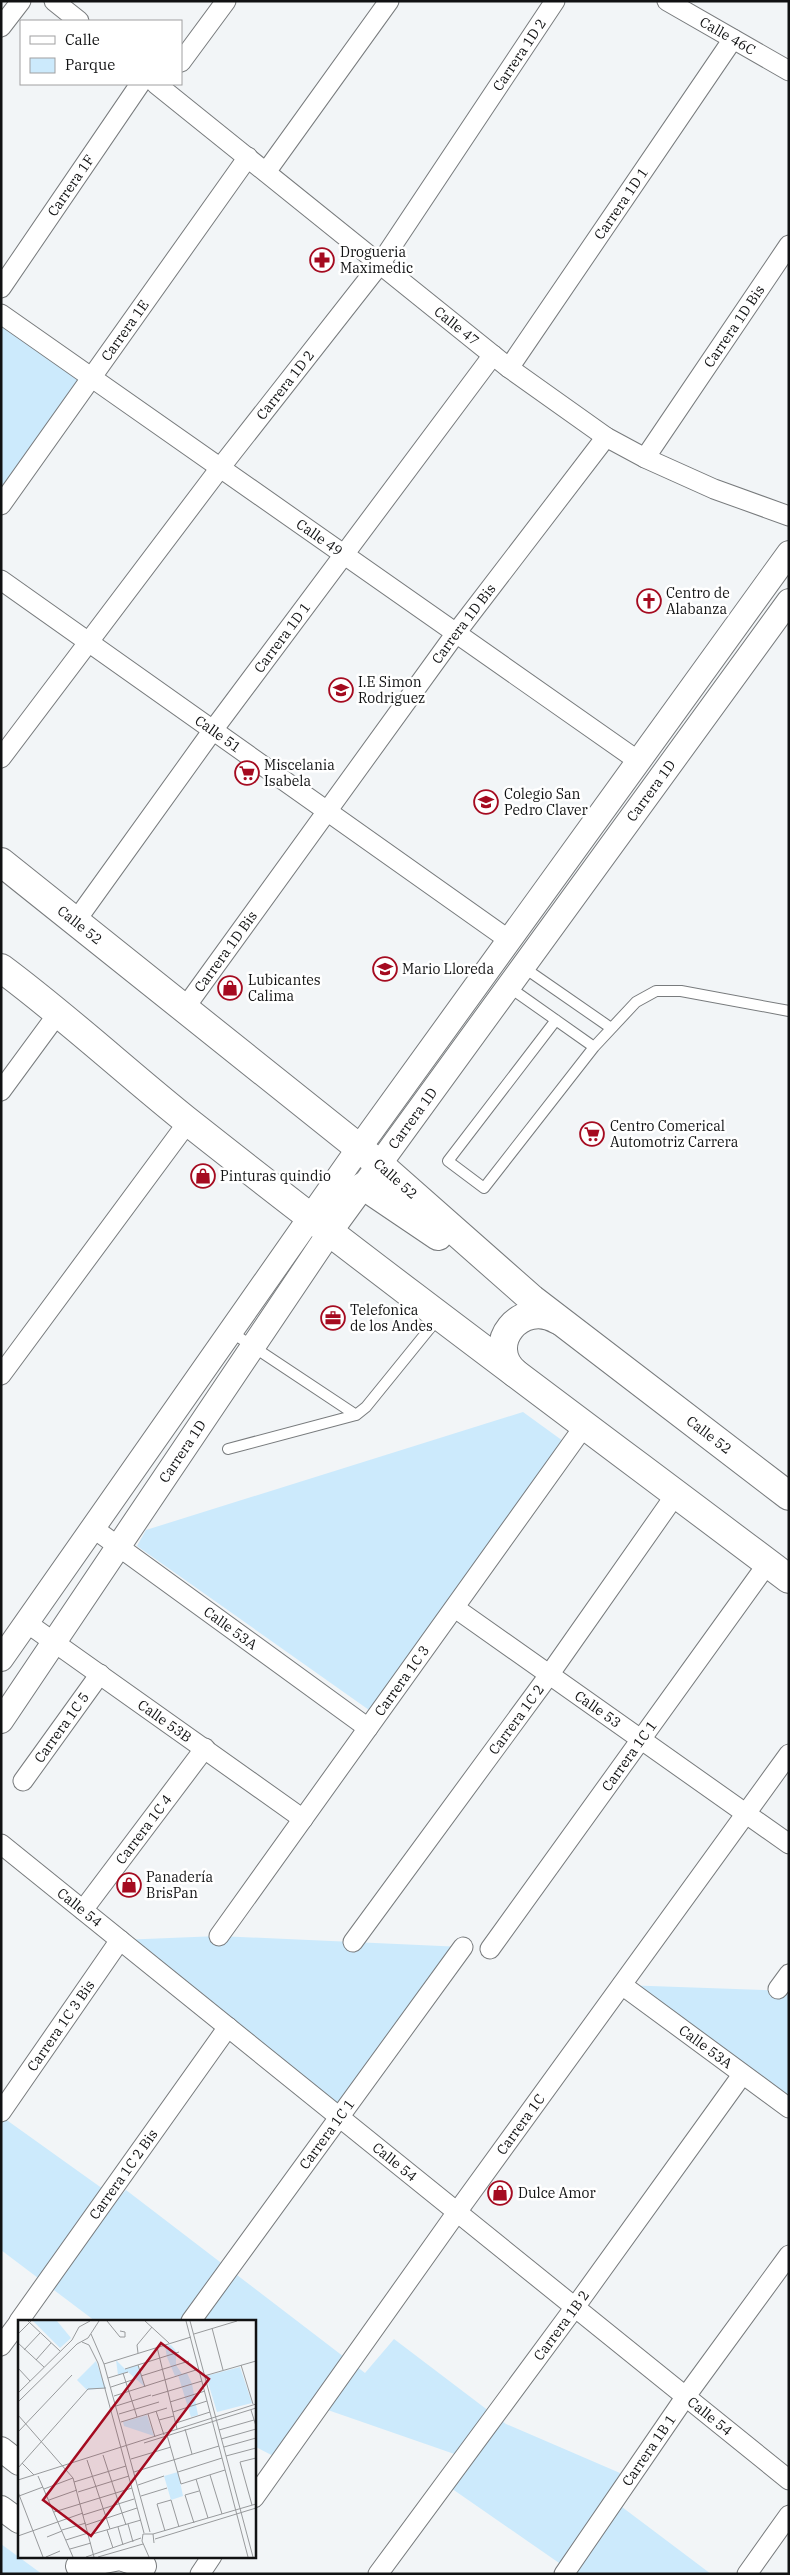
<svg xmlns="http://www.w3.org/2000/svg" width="790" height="2575" viewBox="0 0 790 2575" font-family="'IBM Plex Serif',serif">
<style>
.green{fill:#cceafc}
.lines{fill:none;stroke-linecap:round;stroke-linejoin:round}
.service-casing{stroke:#787b7d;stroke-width:12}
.minor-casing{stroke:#787b7d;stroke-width:21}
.tertiary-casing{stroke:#787b7d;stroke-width:26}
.secondary-casing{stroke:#787b7d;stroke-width:30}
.service{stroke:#fff;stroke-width:10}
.minor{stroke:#fff;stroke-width:19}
.tertiary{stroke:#fff;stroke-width:24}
.secondary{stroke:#fff;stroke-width:28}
.labels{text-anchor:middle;stroke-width:5;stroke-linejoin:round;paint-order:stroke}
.street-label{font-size:14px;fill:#111213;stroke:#fff}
.poi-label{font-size:14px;fill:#111213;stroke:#fff;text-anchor:start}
.inset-road{fill:none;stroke:#989a9c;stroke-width:1}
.view{fill:#a50b20;fill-opacity:0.15;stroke:#a50b20;stroke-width:2.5}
.inset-edge{fill:none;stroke:#111213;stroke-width:2.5}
</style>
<rect width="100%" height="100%" fill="#f2f5f7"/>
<!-- green -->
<path class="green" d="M1,314l90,63 -90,128z
M523,1412l40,29 -194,269 -232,-164 9,-16z
M219,1936l244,11 -124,168 -219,-175z
M622,1985l167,6v117z
M1,2116l116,83 9,-9 239,183 29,-34 112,85 114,49 2,34 89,67h-136l-127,-88 15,-29 -141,-49 -41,52 -27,-14v-125h-159l-94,-71z
M1,2544l41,30h-41z"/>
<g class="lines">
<!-- service casing -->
<g class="service-casing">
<path id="service" d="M523,967l88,61
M509,987l85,60
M556,1020l-108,141 36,27 110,-141 42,-45 20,-11h25l108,20
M231,1332l125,83
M228,1449l128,-34 10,-8 73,-90"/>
</g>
<!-- minor casing -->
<g class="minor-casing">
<g id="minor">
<path d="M54,1l25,20"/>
<path id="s1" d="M667,1l122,70"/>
<path d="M1,27l20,-26"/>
<path d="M181,62l45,-61"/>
<path id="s2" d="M156,84l353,284 97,69 39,21 69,31 75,27"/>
<path d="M266,172l123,-171"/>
<path id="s3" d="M1,288l139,-204"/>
<path id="s4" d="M1,314l636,446"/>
<path id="s5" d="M509,368l224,-329"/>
<path id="s6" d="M645,458l144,-213"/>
<path id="s7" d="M1,505l247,-348"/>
<path id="s8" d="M1,580l508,360"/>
<path id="s9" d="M1,758l219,-290 160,-204 175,-263"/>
<path id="s10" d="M75,922l138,-192 280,-375"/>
<path id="s11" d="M184,1009l272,-376 150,-196"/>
<path d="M1,1091l58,-79"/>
<path d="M1,1375l187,-253"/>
<path id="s12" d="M93,1528l275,200"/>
<path id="s13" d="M455,1608l334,236"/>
<path id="s14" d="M27,1623l276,196"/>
<path id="s15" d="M23,1781l77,-107"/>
<path id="s16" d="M1,1844l788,636"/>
<path id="s17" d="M83,1910l122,-162"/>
<path id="s18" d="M219,1936l366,-511"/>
<path id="s19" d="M353,1942l196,-267 127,-181"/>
<path id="s20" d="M490,1949l278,-386"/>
<path id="s21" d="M622,1985l167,123"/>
<path d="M778,1989l11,-15"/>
<path id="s22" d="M1,2112l119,-172"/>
<path id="s23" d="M19,2321l209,-294"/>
<path id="s24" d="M191,2321l272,-374"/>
<path d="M1,2346l18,-24"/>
<path id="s25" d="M254,2498l203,-286 332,-458"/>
<path d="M200,2574l12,-18"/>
<path id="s26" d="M378,2574l197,-267 167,-232"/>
<path id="s27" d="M564,2574l122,-178 103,-141"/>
<path d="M747,2574l42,-59"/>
</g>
</g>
<!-- tertiary casing -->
<g class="tertiary-casing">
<g id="tertiary">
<path d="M1,1659l358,-511 430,-595"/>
<path id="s28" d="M1,1721l329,-489 459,-631"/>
<path d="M1,2449l18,14"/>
<path d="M1,2508l18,13"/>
<path d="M78,2566l42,-8 24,8"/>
</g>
</g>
<!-- secondary casing -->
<g class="secondary-casing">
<g id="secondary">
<path id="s29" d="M1,862l378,302 153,135 257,197"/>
<path d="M1,968c66,49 126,105 190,156 196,155 398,304 598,455"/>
<path d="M311,1217l53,-31 74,50"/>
<path d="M515,1373c-32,-28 6,-75 43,-53"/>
</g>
</g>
<!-- service -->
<use href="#service" class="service"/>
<!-- minor -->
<use href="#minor" class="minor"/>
<!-- tertiary -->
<use href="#tertiary" class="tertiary"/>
<!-- secondary -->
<use href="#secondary" class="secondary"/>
</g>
<!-- icons -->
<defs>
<g id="pharmacy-ring" transform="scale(1.25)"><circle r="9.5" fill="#fff" stroke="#a50b20" stroke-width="1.5"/><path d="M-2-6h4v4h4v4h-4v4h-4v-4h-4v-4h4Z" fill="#a50b20"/></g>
<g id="church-ring" transform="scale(1.25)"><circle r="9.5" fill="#fff" stroke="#a50b20" stroke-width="1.5"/><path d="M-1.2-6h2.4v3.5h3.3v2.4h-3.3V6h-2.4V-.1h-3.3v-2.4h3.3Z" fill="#a50b20"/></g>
<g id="school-ring" transform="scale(1.25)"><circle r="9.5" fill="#fff" stroke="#a50b20" stroke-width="1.5"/><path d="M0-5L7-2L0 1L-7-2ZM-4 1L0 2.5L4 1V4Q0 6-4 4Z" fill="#a50b20"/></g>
<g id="supermarket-ring" transform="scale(1.25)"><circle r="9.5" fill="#fff" stroke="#a50b20" stroke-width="1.5"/><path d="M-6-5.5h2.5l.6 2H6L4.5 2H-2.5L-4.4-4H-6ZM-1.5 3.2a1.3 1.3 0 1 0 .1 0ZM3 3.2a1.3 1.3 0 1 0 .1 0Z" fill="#a50b20"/></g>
<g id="shop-ring" transform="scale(1.25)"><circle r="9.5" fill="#fff" stroke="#a50b20" stroke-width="1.5"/><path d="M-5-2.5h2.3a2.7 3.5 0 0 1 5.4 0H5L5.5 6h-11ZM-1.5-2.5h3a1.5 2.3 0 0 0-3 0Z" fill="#a50b20"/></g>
<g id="office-ring" transform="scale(1.25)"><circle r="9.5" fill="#fff" stroke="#a50b20" stroke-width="1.5"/><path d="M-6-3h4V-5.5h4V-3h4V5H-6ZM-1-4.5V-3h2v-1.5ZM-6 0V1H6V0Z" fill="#a50b20"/></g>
</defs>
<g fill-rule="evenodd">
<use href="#pharmacy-ring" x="322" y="260"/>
<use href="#church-ring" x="649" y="601"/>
<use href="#school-ring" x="341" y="690"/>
<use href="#supermarket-ring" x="247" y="773"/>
<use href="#school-ring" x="486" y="802"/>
<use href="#school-ring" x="385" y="969"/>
<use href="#shop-ring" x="230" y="988"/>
<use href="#supermarket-ring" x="592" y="1134"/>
<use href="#shop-ring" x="203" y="1176"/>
<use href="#office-ring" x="333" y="1318"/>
<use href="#shop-ring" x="129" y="1885"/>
<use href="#shop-ring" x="500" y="2193"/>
</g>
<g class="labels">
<!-- street labels -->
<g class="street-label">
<text dy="5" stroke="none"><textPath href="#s1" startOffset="70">Calle 46C</textPath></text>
<text dy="5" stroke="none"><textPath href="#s9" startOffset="874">Carrera 1D 2</textPath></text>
<text dy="5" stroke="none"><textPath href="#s3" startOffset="124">Carrera 1F</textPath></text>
<text dy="5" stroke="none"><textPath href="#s5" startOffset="199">Carrera 1D 1</textPath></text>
<text dy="5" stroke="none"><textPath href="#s2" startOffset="386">Calle 47</textPath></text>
<text dy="5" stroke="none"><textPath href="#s6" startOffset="159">Carrera 1D Bis</textPath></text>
<text dy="5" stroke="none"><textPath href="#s7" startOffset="214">Carrera 1E</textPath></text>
<text dy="5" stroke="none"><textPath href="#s9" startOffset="469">Carrera 1D 2</textPath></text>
<text dy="5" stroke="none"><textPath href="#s4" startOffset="389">Calle 49</textPath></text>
<text dy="5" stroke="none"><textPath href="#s11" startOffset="476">Carrera 1D Bis</textPath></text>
<text dy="5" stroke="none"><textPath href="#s10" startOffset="352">Carrera 1D 1</textPath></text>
<text dy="5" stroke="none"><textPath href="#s8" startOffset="266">Calle 51</textPath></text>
<text dy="5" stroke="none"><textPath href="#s28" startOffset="1135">Carrera 1D</textPath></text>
<text dy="5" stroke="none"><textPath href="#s29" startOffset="101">Calle 52</textPath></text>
<text dy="5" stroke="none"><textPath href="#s11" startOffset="71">Carrera 1D Bis</textPath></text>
<text dy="5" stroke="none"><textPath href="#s28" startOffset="730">Carrera 1D</textPath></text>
<text dy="5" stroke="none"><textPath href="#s29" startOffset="506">Calle 52</textPath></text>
<text dy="5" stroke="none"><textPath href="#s29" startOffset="911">Calle 52</textPath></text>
<text dy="5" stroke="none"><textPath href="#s28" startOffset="325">Carrera 1D</textPath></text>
<text dy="5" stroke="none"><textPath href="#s12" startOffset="170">Calle 53A</textPath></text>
<text dy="5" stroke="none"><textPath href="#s18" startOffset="314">Carrera 1C 3</textPath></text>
<text dy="5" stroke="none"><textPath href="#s13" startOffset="175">Calle 53</textPath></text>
<text dy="5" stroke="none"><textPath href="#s19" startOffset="276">Carrera 1C 2</textPath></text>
<text dy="5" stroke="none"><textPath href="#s14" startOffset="169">Calle 53B</textPath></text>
<text dy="5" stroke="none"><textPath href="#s15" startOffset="66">Carrera 1C 5</textPath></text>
<text dy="5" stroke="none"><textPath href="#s20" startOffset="238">Carrera 1C 1</textPath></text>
<text dy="5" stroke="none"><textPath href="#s17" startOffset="101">Carrera 1C 4</textPath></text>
<text dy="5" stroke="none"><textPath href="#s16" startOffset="101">Calle 54</textPath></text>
<text dy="5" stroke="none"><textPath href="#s22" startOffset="105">Carrera 1C 3 Bis</textPath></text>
<text dy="5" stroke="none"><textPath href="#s21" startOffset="104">Calle 53A</textPath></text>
<text dy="5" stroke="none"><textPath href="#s25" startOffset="459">Carrera 1C</textPath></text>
<text dy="5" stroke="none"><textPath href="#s24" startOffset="231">Carrera 1C 1</textPath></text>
<text dy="5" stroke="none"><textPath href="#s16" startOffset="506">Calle 54</textPath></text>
<text dy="5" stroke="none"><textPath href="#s23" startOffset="180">Carrera 1C 2 Bis</textPath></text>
<text dy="5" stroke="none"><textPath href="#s26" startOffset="309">Carrera 1B 2</textPath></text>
<text dy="5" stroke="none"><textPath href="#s16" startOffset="911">Calle 54</textPath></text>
<text dy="5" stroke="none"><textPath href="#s27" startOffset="150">Carrera 1B 1</textPath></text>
</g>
<!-- poi labels -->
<g class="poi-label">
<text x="340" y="257">Drogueria<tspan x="340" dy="16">Maximedic</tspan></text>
<text x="666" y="598">Centro de<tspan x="666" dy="16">Alabanza</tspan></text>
<text x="358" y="687">I.E Simon<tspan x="358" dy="16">Rodriguez</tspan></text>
<text x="264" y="770">Miscelania<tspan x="264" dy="16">Isabela</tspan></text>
<text x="504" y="799">Colegio San<tspan x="504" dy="16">Pedro Claver</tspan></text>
<text x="402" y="974">Mario Lloreda</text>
<text x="248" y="985">Lubicantes<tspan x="248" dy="16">Calima</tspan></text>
<text x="610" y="1131">Centro Comerical<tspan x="610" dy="16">Automotriz Carrera</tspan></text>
<text x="220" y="1181">Pinturas quindio</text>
<text x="350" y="1315">Telefonica<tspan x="350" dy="16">de los Andes</tspan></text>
<text x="146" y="1882">Panadería<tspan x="146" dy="16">BrisPan</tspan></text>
<text x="518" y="2198">Dulce Amor</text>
</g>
</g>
<!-- overview -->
<g transform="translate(18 2320)">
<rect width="238" height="238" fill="#f2f5f7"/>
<path d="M15,1h24l14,17 -11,10zM153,25l5,6v14l6,9 5,-1 5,11 6,31 -7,2 -13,-42 -3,1 -8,-19 -2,-11zM98,40l9,9 13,-4 7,22 -17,-15 -10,3zM78,41l10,27 -19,2 -10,-10zM222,47l12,36 -35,9 -11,-36zM129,95l7,21 -30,-10 -1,-4zM160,152l5,24 -12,4 -7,-24z" fill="#cceafc"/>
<path class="inset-road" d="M10,1l32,30M89,1l13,16h5v-5l-5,-1M127,1l24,22M168,1l62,236M172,1l63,236M194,8l11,42M0,14l13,-13M73,14l13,30 46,168M176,14l43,-13M64,22l7,3 9,18 46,170M0,23l26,24M139,27l20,82M6,30l16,-17M120,33l-1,-8 15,-18M18,40l15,-17M86,44l87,-27M120,45l7,22M223,45l12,39M0,48l12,13M107,49l54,-17M105,53l14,44M123,56l48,-15M186,56l52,-15M90,58l20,-6M93,67l24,-8M0,73l54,-53 7,-13 11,-6M96,76l85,-27M134,76l50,-15M0,82l59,-58 11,-6 11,-17M152,82l35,-11M98,86l35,-11M233,90l5,16M138,91l8,24M155,92l34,-11M101,94l40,-12M130,94l7,23M0,95l55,63 21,79M141,100l15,-4M103,102l46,-14M158,103l34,-11M167,109l7,25M201,110l35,-10M0,112l54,-57M149,115l14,49 44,-14M203,119l35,-10M126,123l112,-35M206,127l32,-9M85,135l23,70M208,136l30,-8M113,139l40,-12M69,140l23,69M4,143l12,12M0,148l70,-79 18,-1M116,152l85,-26M160,152l44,-14M192,155l12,39M20,156l35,81M178,159l12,39M0,160l238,-76M56,162l52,-16M120,165l26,-9M26,169l29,-11M0,172l25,65M60,172l51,-16M1,176l24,-9M123,176l26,-8M31,180l28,-10M234,185l-12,-43 16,-4M36,192l78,-24M65,195l51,-16M176,203l-9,-28 14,-4M110,204l5,18M68,205l51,-17M100,207l5,18M44,210l24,-7M89,210l6,18M147,211l-8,-27 14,-4 8,27M135,214l103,-30M71,215l52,-15M0,216l65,-23M29,217l15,-6M137,219l101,-31M48,220l22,-7M52,229l21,-6M28,237l14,-6M68,237l55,-19M80,237l45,-13M131,237l-7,-16 1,-7h10l1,9"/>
<path class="view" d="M143,23l48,36 -118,157 -48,-36z"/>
<rect width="238" height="238" class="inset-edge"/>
</g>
<!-- border -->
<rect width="790" height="2575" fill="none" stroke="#111213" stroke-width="5"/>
<!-- legend -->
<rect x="20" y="20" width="162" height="65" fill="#ffffff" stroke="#a0a0a1"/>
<rect x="30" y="36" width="25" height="8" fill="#ffffff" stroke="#a0a0a1"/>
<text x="65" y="45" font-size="15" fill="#111213">Calle</text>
<rect x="30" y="58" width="25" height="15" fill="#cceafc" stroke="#a0a0a1"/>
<text x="65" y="70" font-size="15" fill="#111213">Parque</text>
</svg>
